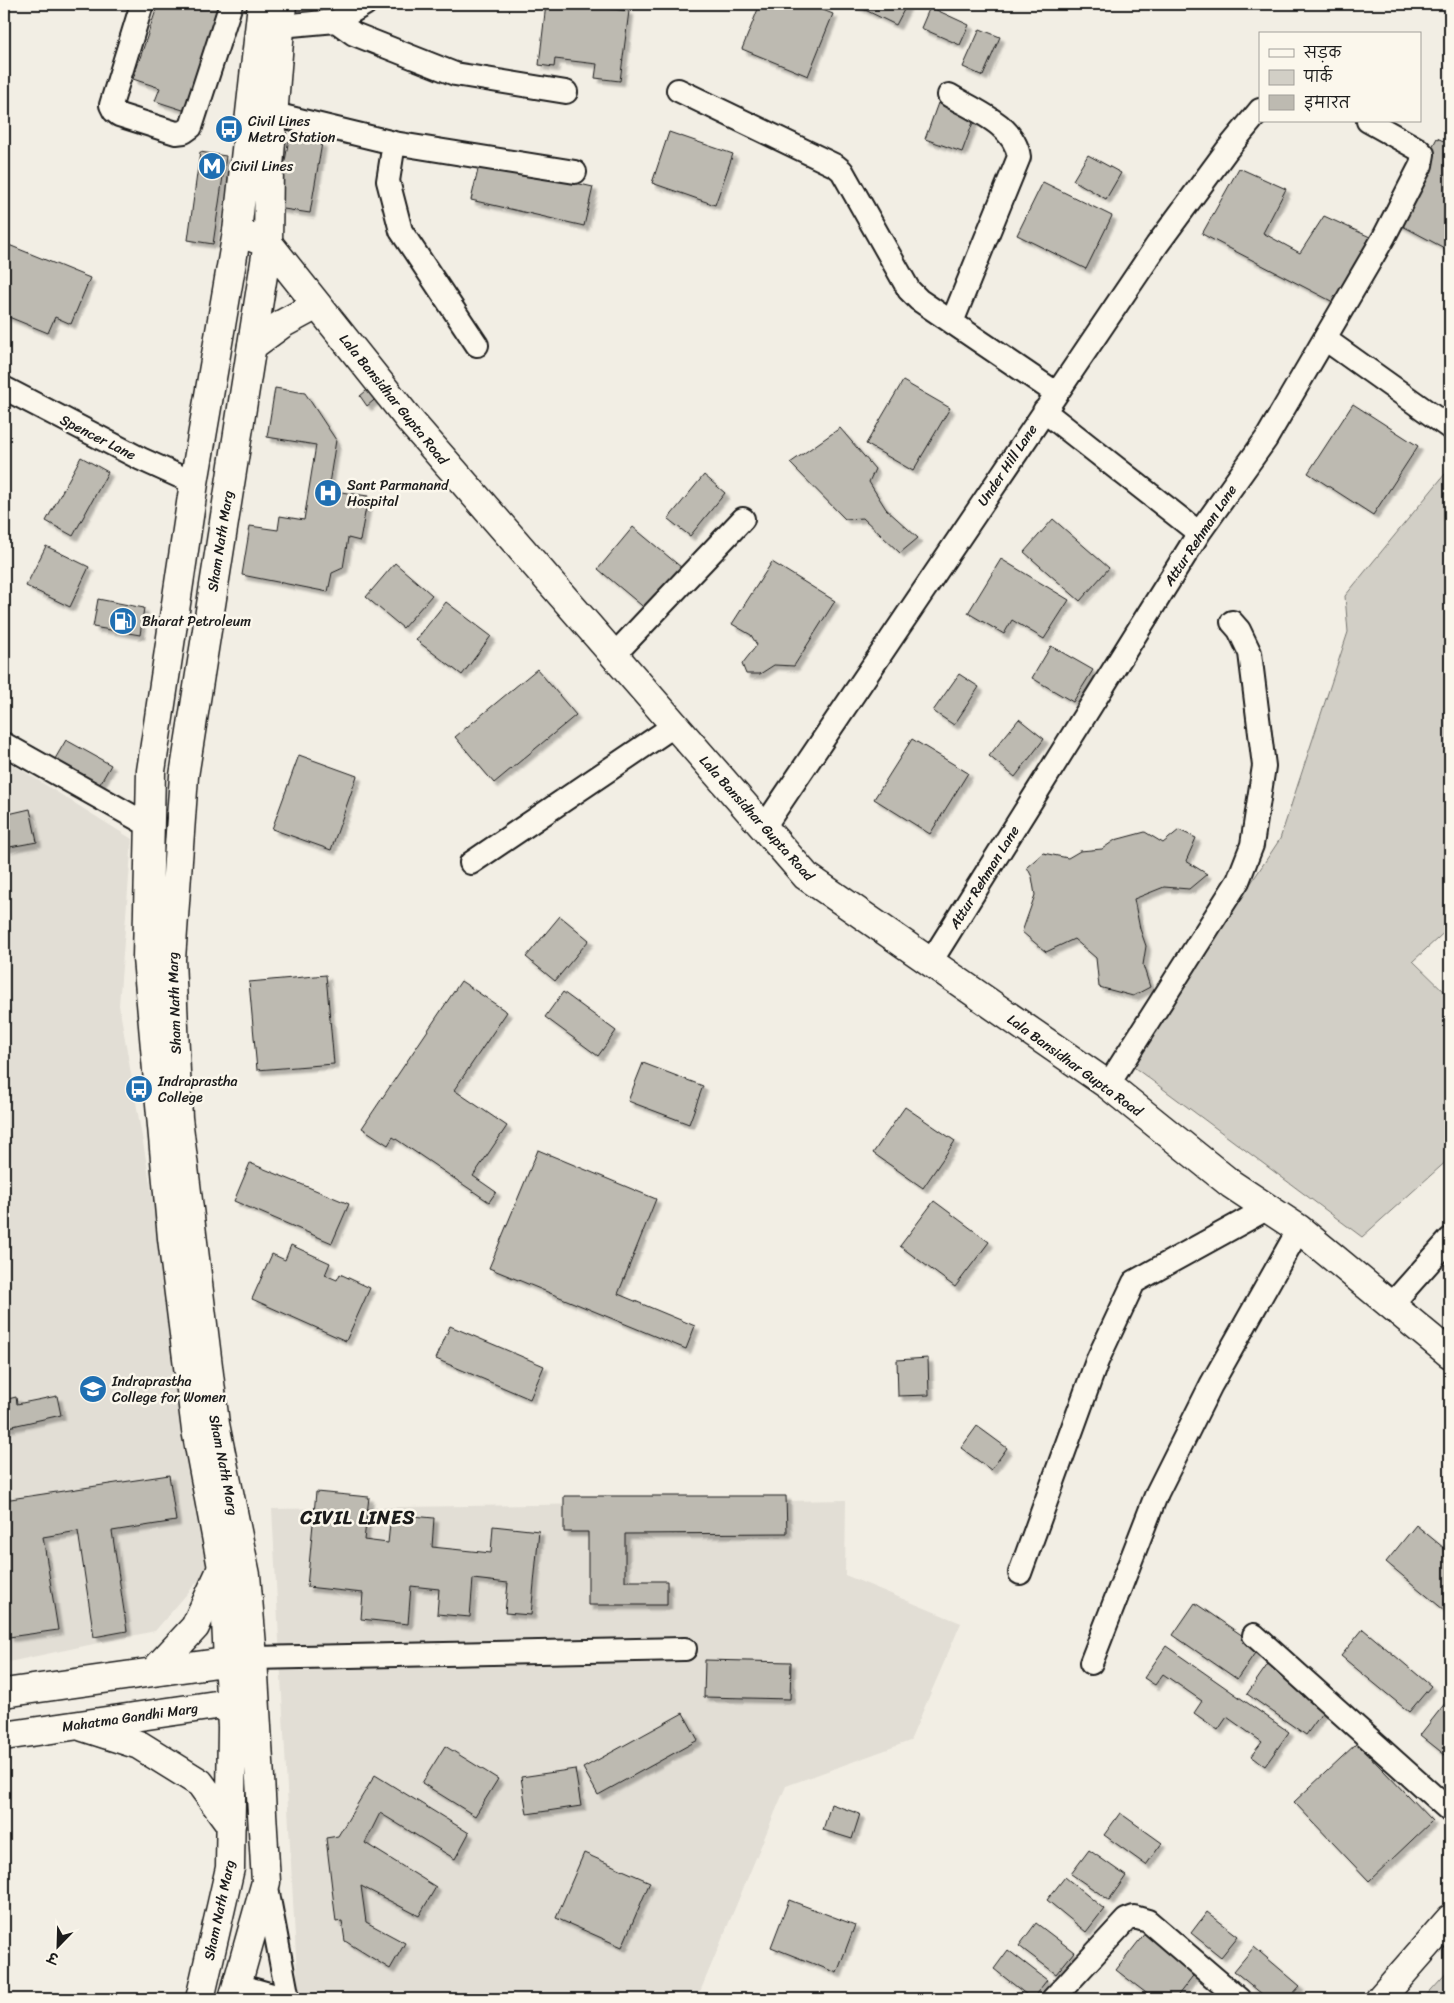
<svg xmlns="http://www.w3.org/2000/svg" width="1454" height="2003" viewBox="0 0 1454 2003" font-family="Sriracha,'Playpen Sans Deva',sans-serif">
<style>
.built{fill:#e2ded5}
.green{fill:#d2cfc6;stroke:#777671}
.building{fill:#bdbab1;stroke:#1c1c1c;filter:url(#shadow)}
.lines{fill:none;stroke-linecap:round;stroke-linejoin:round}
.minor-casing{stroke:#1c1c1c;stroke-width:26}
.tertiary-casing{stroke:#1c1c1c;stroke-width:31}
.secondary-casing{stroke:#1c1c1c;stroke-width:31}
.primary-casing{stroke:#1c1c1c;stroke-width:31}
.minor{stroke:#fbf7ec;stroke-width:22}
.tertiary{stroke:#fbf7ec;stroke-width:28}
.secondary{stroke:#fbf7ec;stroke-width:28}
.primary{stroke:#fbf7ec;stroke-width:28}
.labels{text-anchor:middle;stroke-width:5;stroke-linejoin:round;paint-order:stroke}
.poi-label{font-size:14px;fill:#1c1c1c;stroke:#fbf7ec;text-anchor:start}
.street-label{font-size:14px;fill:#1c1c1c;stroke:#fbf7ec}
.district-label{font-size:19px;font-weight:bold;letter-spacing:1px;fill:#1c1c1c;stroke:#fbf7ec}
</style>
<defs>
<filter id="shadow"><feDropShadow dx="4.5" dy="4.5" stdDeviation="1" flood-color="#0004"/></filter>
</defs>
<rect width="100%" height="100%" fill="#f2eee4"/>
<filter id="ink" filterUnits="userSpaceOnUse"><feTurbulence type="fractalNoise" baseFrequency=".02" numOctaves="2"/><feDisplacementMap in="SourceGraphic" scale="10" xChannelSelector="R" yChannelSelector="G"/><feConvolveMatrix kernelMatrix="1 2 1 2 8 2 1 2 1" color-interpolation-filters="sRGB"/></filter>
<g filter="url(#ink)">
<!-- built -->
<path class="built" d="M4,759l128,80 -13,166 36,206 56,355 -56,65 -151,32z
M846,1500l-1,75 116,48 -51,118 -124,45 -89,213h-384l-15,-5 -26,-485z"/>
<!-- green -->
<path class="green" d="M1445,474l5,3v450l-37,34 37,36v161l-88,79 -231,-172 149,-226 68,-207 -3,-36z
M1450,1969v30h-27z"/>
<!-- building -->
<path class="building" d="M158,4h58l6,2 -36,105 -31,-10 5,-13 -27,-9z
M546,4h24l59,7 -9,70 -25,-3 2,-14 -42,-5 -1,8 -15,-2z
M760,4h48l25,10 -25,62 -66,-27z
M853,4h54l-11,21z
M930,7l39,18 -9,20 -39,-17z
M980,29l20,8 -17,39 -20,-9z
M938,103l37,14 -13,35 -37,-13z
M669,132l64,22 -18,51 -63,-22z
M289,138l33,5 -12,70 -33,-5z
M1437,138l13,6v107l-57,-30z
M200,152l26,4 -13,88 -25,-4z
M1088,155l33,18 -15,26 -33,-19z
M480,161l113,26 -9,39 -113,-26z
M1239,168l47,21 -23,44 37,20 24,-37 46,21 -37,65 -131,-68z
M1043,182l69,34 -26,53 -69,-34z
M4,243l86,35 -19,46 -16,-7 -7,16 -44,-18z
M903,381l47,27 -37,63 -47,-27z
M372,386l7,10 -12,10 -7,-10z
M275,388l30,5 31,47 -8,50 40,6 -8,45 -12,-3 -5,30 -11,5 -4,19 -86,-17 8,-49 28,4 2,-14 24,4 12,-75 -49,-8z
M1353,404l65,42 -45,69 -65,-42z
M840,428l35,41 -6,13 17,27 32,29 -18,15 -37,-35 -18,1 -55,-56z
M81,457l27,15 -35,64 -27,-15z
M704,475l21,18 -35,43 -22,-17z
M1053,519l56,49 -29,33 -56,-49z
M633,527l49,41 -35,42 -49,-41z
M46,546l43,21 -19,40 -44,-21z
M1001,559l68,41 -25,39 -32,-19 -8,14 -36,-21z
M772,562l63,39 -41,65 -20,-1 -14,9h-14l-4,-10 15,-19 -6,-10 -19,-11z
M395,563l37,32 -29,33 -37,-31z
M98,599l46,9 -4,27 -47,-8z
M446,602l45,34 -29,39 -46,-35z
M1051,646l42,24 -20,32 -41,-24z
M537,669l39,46 -82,68 -39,-46z
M959,674l20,13 -25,38 -21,-14z
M1019,719l25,20 -29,38 -26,-21z
M912,739l56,34 -38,61 -56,-35z
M66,740l45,25 -14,24 -45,-25z
M299,755l58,21 -26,74 -59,-21z
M30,809l7,33 -33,6v-33z
M1179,830l17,8 -10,23 21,13 -18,15 -25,-2 -30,12 6,30 6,17 -3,19 7,22 -17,9 -34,-9 -3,-29 -22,-19 -28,13 -24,-20 13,-37 -3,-18 -5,-10 16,-14 25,5 12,-7 22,-2 13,-9 30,-8 18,11z
M560,916l29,24 -34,41 -29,-24z
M326,975l8,89 -77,6 -8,-88z
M461,981l46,31 -53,78 53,36 -34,50 23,16 -7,10 -96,-65 -5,8 -26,-17z
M563,992l53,39 -18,25 -53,-39z
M643,1063l60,23 -14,38 -61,-23z
M905,1107l50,34 -32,47 -50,-35z
M538,1150l118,49 -38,95 77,32 -9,23 -197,-81z
M250,1163l99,41 -17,39 -98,-42z
M934,1201l55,41 -34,45 -55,-41z
M291,1245l39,18 -5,12 12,5 3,-6 30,14 -24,53 -94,-42 20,-45 13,6z
M450,1326l94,40 -14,33 -94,-40z
M928,1358l1,37 -31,1 -1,-36z
M57,1396l4,19 -57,13v-28l12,-3 1,7z
M977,1426l30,22 -16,22 -30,-22z
M169,1475l7,46 -64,10 15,100 -33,6 -16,-106 -35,6 15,93 -49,7 -5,-29v-108z
M316,1492l53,5 -5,43 24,3 3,-29 43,4 -2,29 59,6 2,-27 46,5 -8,84 -26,-2 3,-30 -35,-4 -3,38 -33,-3 2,-25 -28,-3 -3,38 -47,-5 2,-26 -56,-6z
M564,1496h222l1,37 -162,1v47h42v24h-79v-73h-24z
M1416,1525l34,28v62l-64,-53z
M1195,1603l64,44 -22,32 -64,-44z
M1363,1629l68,57 -22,26 -68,-56z
M1166,1646l123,86 -24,34 -14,-10 11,-14 -35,-25 -9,13 -24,-17 8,-12 -39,-27 -8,11 -11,-7z
M705,1660l86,2 -1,37 -86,-2z
M1268,1664l59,42 -21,29 -59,-41z
M1450,1697v52l-5,6 -25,-20z
M683,1713l15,27 -100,55 -15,-27z
M1357,1743l75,78 -63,60 -75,-79z
M445,1746l53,33 -23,37 -53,-33z
M575,1769l6,37 -54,8 -6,-37z
M375,1775l94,58 -14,26 -75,-46 -15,30 71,44 -17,29 -58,-30 5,36 39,21 -15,26 -45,-28 -3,-20 -6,1 -10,-84 12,-2z
M831,1804l29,10 -8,25 -29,-9z
M1120,1813l42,30 -16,22 -42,-30z
M1089,1850l37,26 -17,24 -38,-26z
M584,1853l66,29 -28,65 -66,-29z
M1065,1877l39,32 -18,23 -39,-32z
M789,1900l66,25 -18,48 -66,-26z
M1207,1912l31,24 -17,21 -30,-24z
M1036,1923l38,29 -18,22 -37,-28z
M1149,1928l50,40 -24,31h-21l-38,-29z
M1254,1947l46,39 -12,13h-20l-34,-28z
M1008,1950l39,30 -15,19 -38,-30z"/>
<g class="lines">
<!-- minor casing -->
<g class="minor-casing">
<path id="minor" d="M142,4l-31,101 3,6 5,4 57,18 8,-1 7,-5 40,-123
M336,21l18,13 101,40 111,18
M280,26l56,-5 29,-17
M678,90l158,76 6,5 67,119 10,10 137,93
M949,95c25,15 66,30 70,62l-67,165
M274,114l120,29 181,29
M394,143l-6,38 13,50 76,114
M1325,339l125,89
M4,388l137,71 53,24
M1044,411l155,122
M614,655l129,-136
M4,744l146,82
M764,827l393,-582 70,-95 33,-40
M471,863l204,-138
M930,963l269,-430 67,-94 118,-202 37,-72 2,-11 -5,-5 -50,-28
M1108,1085l130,-204 14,-36 12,-79 -14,-113 -11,-23 -7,-8
M1392,1304l58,-65
M1020,1573l77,-212 37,-79 134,-74
M1254,1635l196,176
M253,1658l432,-9
M1091,1663l66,-170 54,-108 88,-156
M266,1883l22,116
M237,1985l50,14
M1053,1999l73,-79 8,-3 14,4 91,78"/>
</g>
<!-- tertiary casing -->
<g class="tertiary-casing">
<path id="tertiary" d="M237,232l31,11 143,179 395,454 302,209 123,99 68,45 151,125
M252,346l30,-22 35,-19
M1380,1999l70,-80"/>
</g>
<!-- secondary casing -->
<g class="secondary-casing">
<path id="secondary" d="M253,1658l-7,-83 -31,-151 -37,-306 -7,-159 13,-183 84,-533 1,-76 13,-163
M228,1661l-4,-83 -28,-148 -24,-192 -25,-280 4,-187 43,-288 43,-251 25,-228"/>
</g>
<!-- primary casing -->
<g class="primary-casing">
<path id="primary" d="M154,1671l41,-44 27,-59
M4,1693l249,-35 13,224 -33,117
M83,1727l56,18 61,38 31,42
M4,1736l246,-36
M200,1999l30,-131 2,-141 -4,-66"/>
</g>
<!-- minor -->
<use href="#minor" class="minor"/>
<!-- tertiary -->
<use href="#tertiary" class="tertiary"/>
<!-- secondary -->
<use href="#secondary" class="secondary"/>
<!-- primary -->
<use href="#primary" class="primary"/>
</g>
</g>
<!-- icons -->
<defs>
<g id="bus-disc" transform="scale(1.4375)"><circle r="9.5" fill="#1f6fb2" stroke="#fbf7ec"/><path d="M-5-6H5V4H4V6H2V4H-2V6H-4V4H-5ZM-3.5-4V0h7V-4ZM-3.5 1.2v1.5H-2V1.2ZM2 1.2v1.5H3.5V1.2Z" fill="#fff"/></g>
<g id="metro-disc" transform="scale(1.4375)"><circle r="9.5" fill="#1f6fb2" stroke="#fbf7ec"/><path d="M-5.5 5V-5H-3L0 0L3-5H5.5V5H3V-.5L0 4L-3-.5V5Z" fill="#fff"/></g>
<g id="hospital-disc" transform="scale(1.4375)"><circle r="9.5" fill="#1f6fb2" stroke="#fbf7ec"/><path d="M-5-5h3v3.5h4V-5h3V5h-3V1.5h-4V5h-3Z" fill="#fff"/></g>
<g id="fuel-disc" transform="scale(1.4375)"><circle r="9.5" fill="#1f6fb2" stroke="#fbf7ec"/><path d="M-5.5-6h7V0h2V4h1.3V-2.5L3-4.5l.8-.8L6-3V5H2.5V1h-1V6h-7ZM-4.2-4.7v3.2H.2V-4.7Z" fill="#fff"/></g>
<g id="university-disc" transform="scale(1.4375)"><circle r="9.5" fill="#1f6fb2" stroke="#fbf7ec"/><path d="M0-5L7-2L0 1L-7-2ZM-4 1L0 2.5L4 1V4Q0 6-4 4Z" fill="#fff"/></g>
</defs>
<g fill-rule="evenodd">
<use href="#bus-disc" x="229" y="129"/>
<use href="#metro-disc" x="212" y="166"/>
<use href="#hospital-disc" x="328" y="493"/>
<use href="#fuel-disc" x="123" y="621"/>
<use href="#bus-disc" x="139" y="1089"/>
<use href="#university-disc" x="93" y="1389"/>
</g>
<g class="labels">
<!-- poi labels -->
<g class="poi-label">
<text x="248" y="126">Civil Lines<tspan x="248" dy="16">Metro Station</tspan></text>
<text x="231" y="171">Civil Lines</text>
<text x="347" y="490">Sant Parmanand<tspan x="347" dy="16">Hospital</tspan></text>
<text x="142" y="626">Bharat Petroleum</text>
<text x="158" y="1086">Indraprastha<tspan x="158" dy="16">College</tspan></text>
<text x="112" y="1386">Indraprastha<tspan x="112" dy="16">College for Women</tspan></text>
</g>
<!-- street labels -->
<g class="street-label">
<text transform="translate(394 399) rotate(51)" y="5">Lala Bansidhar Gupta Road</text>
<text transform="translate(98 437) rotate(27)" y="5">Spencer Lane</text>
<text transform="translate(1007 465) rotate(-56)" y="5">Under Hill Lane</text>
<text transform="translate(1200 535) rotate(-56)" y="5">Attur Rehman Lane</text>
<text transform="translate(220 541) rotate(-81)" y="5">Sham Nath Marg</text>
<text transform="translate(757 818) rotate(48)" y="5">Lala Bansidhar Gupta Road</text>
<text transform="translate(984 877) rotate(-58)" y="5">Attur Rehman Lane</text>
<text transform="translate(174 1003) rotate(-92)" y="5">Sham Nath Marg</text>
<text transform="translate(1075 1065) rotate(36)" y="5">Lala Bansidhar Gupta Road</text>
<text transform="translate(224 1465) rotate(79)" y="5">Sham Nath Marg</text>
<text transform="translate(130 1717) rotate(-8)" y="5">Mahatma Gandhi Marg</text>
<text transform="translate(219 1910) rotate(-78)" y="5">Sham Nath Marg</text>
</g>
<!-- district labels -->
<g class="district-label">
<text x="358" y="1524">CIVIL LINES</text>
</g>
</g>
<!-- margin -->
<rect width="1454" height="2003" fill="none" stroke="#fbf7ec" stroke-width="20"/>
<rect x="10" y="10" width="1434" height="1983" fill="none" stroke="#1c1c1c" stroke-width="2" filter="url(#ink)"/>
<!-- legend -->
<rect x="1259" y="32" width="162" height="90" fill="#fbf7ec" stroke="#a29f99"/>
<rect x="1269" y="49" width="25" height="8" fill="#fbf7ec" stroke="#a29f99"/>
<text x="1304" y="58" font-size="15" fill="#1c1c1c">सड़क</text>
<rect x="1269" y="70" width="25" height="15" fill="#d2cfc6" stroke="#a29f99"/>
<text x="1304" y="82" font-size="15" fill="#1c1c1c">पार्क</text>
<rect x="1269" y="95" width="25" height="15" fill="#bdbab1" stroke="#a29f99"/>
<text x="1304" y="108" font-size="15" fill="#1c1c1c">इमारत</text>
<!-- north arrow -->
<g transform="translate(58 1946) rotate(203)" stroke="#fbf7ec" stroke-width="4" paint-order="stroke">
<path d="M0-4L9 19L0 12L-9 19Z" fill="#1c1c1c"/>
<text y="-8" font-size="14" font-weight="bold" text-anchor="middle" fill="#1c1c1c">उ</text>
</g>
</svg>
